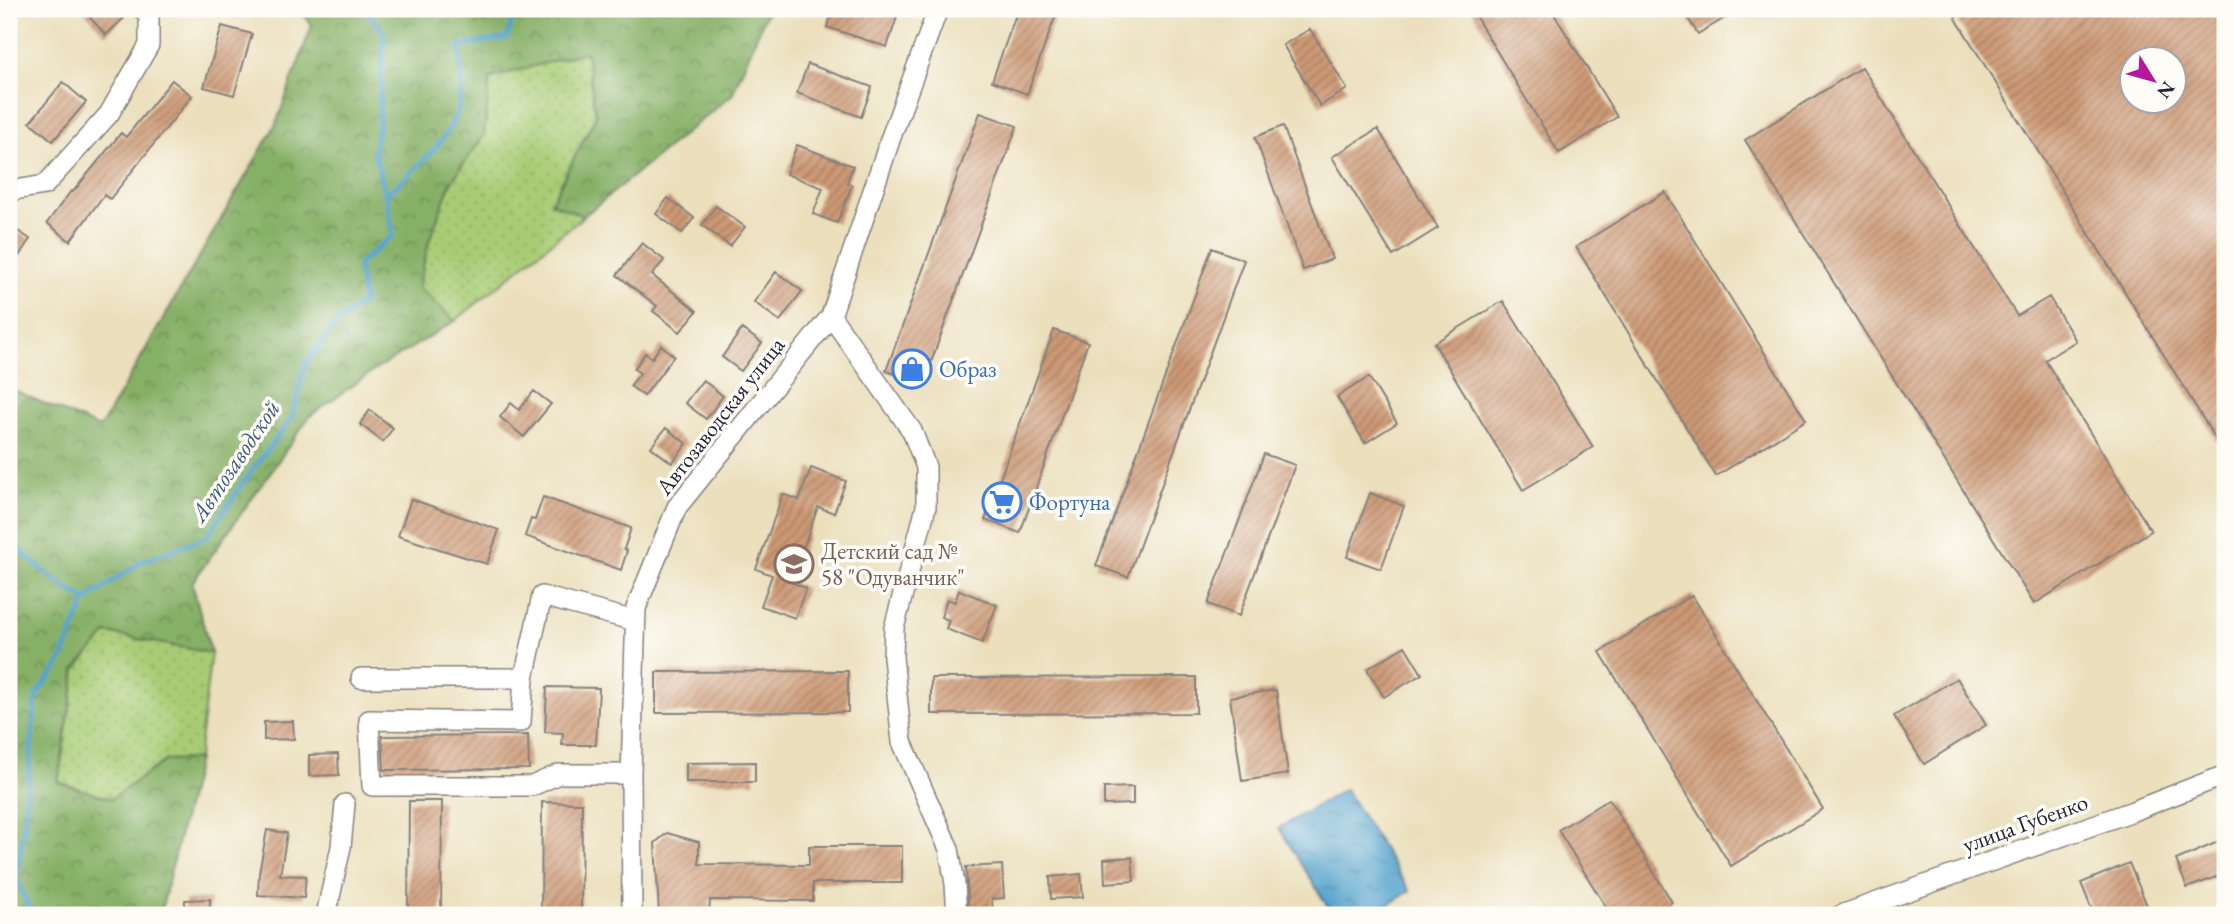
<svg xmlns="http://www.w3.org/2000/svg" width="2234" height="924" viewBox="0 0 2234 924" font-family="'EB Garamond',serif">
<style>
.grass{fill:url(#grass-dots);stroke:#657758;stroke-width:2}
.forest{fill:url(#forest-crowns);stroke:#546950;stroke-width:2}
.water{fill:url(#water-ripples);stroke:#3c6284;stroke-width:2}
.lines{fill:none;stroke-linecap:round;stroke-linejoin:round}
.stream{stroke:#55a3ce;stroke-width:5}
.building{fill:url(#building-hatch);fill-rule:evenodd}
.minor-casing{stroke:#86807c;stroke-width:22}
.minor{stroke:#fff;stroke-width:19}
.labels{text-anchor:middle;stroke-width:7;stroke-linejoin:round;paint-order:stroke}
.shop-label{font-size:23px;fill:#366cbe;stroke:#fdfcf7;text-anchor:start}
.street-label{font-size:23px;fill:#22223b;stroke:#fdfcf7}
.education-label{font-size:23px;fill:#785e54;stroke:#fdfcf7;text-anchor:start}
.water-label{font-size:24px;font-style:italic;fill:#395c7d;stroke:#fdfcf7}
</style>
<defs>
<pattern id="grass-dots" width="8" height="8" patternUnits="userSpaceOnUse" patternTransform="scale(1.75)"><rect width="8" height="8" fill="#a8cc75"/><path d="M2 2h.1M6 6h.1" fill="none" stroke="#90af66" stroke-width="1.8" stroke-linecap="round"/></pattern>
<pattern id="forest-crowns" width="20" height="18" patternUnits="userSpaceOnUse" patternTransform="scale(1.75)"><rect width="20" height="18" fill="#86b066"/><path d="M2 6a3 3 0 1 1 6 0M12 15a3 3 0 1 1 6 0" fill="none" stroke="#6d8f55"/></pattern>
<pattern id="water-ripples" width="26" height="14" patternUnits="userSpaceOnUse" patternTransform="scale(1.75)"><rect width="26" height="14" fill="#55a3ce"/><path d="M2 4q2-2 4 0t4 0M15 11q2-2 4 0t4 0" fill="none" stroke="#4684a8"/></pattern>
<pattern id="building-hatch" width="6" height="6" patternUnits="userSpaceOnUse" patternTransform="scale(1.75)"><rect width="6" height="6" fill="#cd9975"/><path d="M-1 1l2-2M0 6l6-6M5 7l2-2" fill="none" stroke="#a67c61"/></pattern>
</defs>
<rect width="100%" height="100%" fill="#fdfcf7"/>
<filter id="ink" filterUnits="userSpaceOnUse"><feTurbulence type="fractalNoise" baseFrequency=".0143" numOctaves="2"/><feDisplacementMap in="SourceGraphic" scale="14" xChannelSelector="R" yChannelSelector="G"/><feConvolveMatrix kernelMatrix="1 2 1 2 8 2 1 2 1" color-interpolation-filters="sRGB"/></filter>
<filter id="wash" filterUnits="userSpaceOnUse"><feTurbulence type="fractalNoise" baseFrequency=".00686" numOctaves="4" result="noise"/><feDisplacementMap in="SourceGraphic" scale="28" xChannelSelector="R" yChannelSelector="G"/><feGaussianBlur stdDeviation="1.57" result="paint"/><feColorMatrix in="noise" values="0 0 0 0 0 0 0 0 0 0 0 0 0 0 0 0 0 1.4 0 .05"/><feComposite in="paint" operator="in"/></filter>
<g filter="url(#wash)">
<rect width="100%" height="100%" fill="#ebdfbc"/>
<!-- grass -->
<path class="grass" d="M586,52l10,64 -45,86 33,14 -129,105 -37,-34 11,-46 21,-57 34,-49 6,-57z
M107,633l104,20 -13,106 -32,1 -55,39 -53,-17 18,-113z"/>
<!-- forest -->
<path class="forest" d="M299,9h469l-36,86 -148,121 -33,-13 45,-87 -10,-64 -96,26 -6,57 -34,49 -21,57 -11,46 37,34 -83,51 -62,44 -118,167 19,70 -104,-20 -31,36 -18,113 53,17 55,-39 32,-1 -38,156h-151v-527l91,40 176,-304 36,-99z"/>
<!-- water -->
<path class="water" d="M1345,789l65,102 -38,24h-39l-54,-87z"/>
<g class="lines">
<!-- stream -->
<path class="stream" d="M365,9l19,24 -5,88 -5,32 12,42
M9,534c18,28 48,49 77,66
M32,915l-16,-38 7,-41 13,-141 23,-30 27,-65 56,-39 65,-24 36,-55 49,-64 13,-54 33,-43 26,-19 -6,-37 35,-30 -7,-40c30,-28 69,-56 75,-99 2,-16 -1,-34 -1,-50l47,-8 8,-29"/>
</g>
<g id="blocks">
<!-- building -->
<path class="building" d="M82,9h37l7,7 -20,19z
M833,9h39l25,8 -10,30 -60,-20z
M1018,9h40l-31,85 -35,-13z
M1471,9h80l66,108 -58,36z
M1682,9h58l-42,25z
M1969,9h256v445l-270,-437zM2132,60h42v42h-42z
M222,26l30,8 -18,61 -30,-8z
M1310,29l37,60 -27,17 -37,-61z
M808,64l64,23 -11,30 -64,-24z
M1862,67l155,249 32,-19 27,44 -31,19 106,171 -117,73 -289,-464z
M172,80l20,16 -82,103 -6,-4 -34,46 -23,-18 24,-32 2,1 48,-59 5,4z
M63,82l23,20 -33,39 -23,-19z
M980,113l37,13 -94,258 -37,-13z
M1283,126l49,133 -29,11 -48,-133z
M1378,129l60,99 -45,28 -61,-99z
M797,145l56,21 -6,17 5,2 -15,38 -24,-9 10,-26 -37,-14z
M1665,192l141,228 -90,56 -140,-229z
M668,198l26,20 -12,15 -26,-19z
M716,206l29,21 -15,19 -28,-21z
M9,225l21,14 -21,32z
M642,243l22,17 -12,15 45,36 -17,21 -27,-21 4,-5 -40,-31z
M1212,248l32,12 -116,317 -32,-11z
M776,272l26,19 -22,30 -26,-19z
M1503,301l90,146 -70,43 -89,-147z
M742,329l20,14 -21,28 -19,-14z
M1054,330l34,12 -68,191 -35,-13z
M661,345l13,11 -30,40 -14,-10 10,-13 -6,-4 11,-16 7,5z
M1369,377l28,46 -32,20 -28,-46z
M703,380l20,16 -17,23 -21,-16z
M534,391l17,13 -27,33 -24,-20 11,-14 8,7z
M370,410l23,18 -10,14 -23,-18z
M666,428l21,16 -15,19 -21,-16z
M1264,454l31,11 -56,151 -31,-12z
M811,468l35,13 -12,32 -16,-6 -27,75 15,6 -11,30 -34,-12 11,-31 -16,-6 27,-75 16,6z
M1370,493l34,13 -23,63 -34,-12z
M543,497l88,31 -7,21 3,2 -6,19 -96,-34 6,-17 4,1z
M411,499l88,31 -12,34 -89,-28z
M959,590l38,15 -15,38 -36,-14 3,-9 -8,-3 6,-18 8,3z
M1692,595l131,214 -92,57 -131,-214z
M1405,646l17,28 -38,23 -17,-28z
M848,671v41l-192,1v-41z
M1196,677v36l-265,1v-36z
M1957,678l29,47 -62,39 -30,-48z
M547,687l52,1 -3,57h-34l1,-12 -18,-1z
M1276,690l12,84 -46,7 -12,-84z
M293,721l1,18 -30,1v-18z
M528,735l1,34 -145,1 -2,-34z
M338,754l1,21 -30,1v-21z
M755,762v20h-69v-19z
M1133,787v17l-29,1v-17z
M1609,799l63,103 -21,13h-40l-53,-85z
M409,801h33l-1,114h-33z
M542,802l40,1 -1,112h-40z
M267,830l20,3 -7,42 26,1 -2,22 -46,-3 1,-22z
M667,833l32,9v22l110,1v-19h93v37h-89v18l-103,-1 -1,15 -50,-1 -4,-71z
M2225,839v35l-38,14 -11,-28z
M1132,857l2,24 -29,2 -1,-24z
M2129,863l20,47 -11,5h-44l-13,-32z
M1002,865l2,33 -12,1 1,16h-24l-3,-48z
M1081,874l2,23 -32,2 -1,-22z
M210,899v16h-25v-15z"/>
</g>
</g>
<g filter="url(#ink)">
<use href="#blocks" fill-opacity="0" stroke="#86807c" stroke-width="2"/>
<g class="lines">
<!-- minor casing -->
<g class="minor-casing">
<path id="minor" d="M9,191l36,-6 64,-71 40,-69v-30l-7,-6
M831,316l81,115 14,36v40l-32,121 -1,29 9,85 47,107 6,35 2,31
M361,678h163
M631,774h-72l-27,12h-160l-3,-66 152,2 3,-44 18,-82 93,25
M326,915l15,-68 4,-43
M632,915l-1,-141 5,-166 41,-101 154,-191 60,-179 47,-128
M1841,915l292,-104 92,-36"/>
</g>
<!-- minor -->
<use href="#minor" class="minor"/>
</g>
</g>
<!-- icons -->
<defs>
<g id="shop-ring" transform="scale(2.0125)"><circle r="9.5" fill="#fdfcf7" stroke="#3f7fe0" stroke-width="1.5"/><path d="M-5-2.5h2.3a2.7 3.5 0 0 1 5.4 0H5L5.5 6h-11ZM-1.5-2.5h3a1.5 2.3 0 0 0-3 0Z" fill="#3f7fe0"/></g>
<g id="supermarket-ring" transform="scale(2.0125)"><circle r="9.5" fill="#fdfcf7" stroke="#3f7fe0" stroke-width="1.5"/><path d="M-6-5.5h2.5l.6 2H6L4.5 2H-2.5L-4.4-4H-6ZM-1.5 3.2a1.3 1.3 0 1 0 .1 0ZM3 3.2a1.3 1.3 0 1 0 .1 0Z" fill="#3f7fe0"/></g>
<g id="school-ring" transform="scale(2.0125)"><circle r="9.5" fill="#fdfcf7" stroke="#8d6e63" stroke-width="1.5"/><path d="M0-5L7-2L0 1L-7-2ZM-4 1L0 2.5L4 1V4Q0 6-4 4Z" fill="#8d6e63"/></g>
</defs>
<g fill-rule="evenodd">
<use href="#shop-ring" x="912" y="369"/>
<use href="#supermarket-ring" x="1002" y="502"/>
<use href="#school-ring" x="794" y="564"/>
</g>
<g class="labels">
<!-- shop labels -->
<g class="shop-label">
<text x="939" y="377">Образ</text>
<text x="1029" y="510">Фортуна</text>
</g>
<!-- street labels -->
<g class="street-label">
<text transform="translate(720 416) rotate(-52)" y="8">Автозаводская улица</text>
<text transform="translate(2025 823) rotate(-20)" y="8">улица Губенко</text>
</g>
<!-- education labels -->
<g class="education-label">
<text x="821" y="559">Детский сад №<tspan x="821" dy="26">58 "Одуванчик"</tspan></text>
</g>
<!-- water labels -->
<g class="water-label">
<text transform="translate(235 461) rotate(-56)" y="8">Автозаводской</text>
</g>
</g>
<!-- margin -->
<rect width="2234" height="924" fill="none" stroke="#fdfcf7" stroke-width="35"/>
<!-- north arrow -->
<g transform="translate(2153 80) rotate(127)"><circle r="33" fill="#fdfcf7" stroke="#a5a5ac" stroke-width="2"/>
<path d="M0-5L12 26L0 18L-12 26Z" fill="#b5179e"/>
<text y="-10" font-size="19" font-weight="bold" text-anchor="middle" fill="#22223b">N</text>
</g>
</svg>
